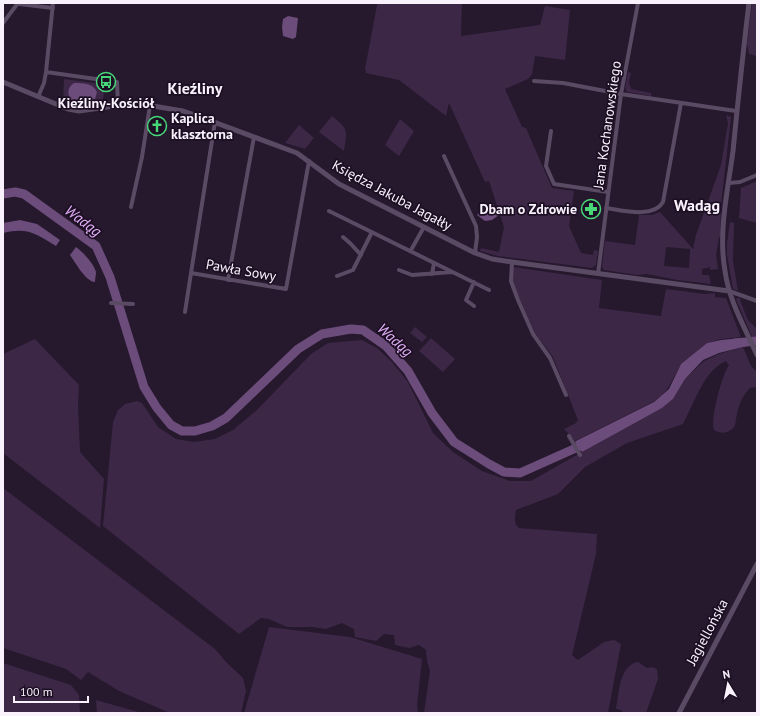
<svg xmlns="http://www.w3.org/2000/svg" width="760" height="716" viewBox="0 0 760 716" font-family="'PT Sans',sans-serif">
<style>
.green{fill:#3d2747;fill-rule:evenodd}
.water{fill:#6c4c7b}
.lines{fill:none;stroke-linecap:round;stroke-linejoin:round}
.river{stroke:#6c4c7b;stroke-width:9}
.minor{stroke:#5b4a63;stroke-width:4}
.tertiary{stroke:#5b4a63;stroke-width:5}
.labels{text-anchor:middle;stroke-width:3.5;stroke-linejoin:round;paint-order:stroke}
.poi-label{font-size:14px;font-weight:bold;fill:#f9f2fd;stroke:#1d0f23}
.street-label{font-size:14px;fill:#f9f2fd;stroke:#1d0f23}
.water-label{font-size:15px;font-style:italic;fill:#e2b1f9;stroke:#1d0f23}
.quarter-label{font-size:16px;font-weight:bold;fill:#f9f2fd;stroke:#1d0f23}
</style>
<rect width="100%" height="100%" fill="#26182d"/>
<!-- green -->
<path class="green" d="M378,3h84l-1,33 79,-11 5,-19 25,4 -5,50 -30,-4 -3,18 -4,5 -23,10 17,38 4,1 26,60 22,3 -5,35 12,27 12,2 1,-5 4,1 -2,14 -4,3 -94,-12 -18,-5 1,-3 18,4 5,-25 -15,-46 -4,1 -36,-79 -3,13 -47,-36 -33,-7 -1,-4 12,-64z
M752,3h5v53l-8,-2 -2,-10z
M628,72l3,1 -2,9 2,7 20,4v3l-24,-4 -2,-4z
M64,79l45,6v5h-5l-1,10 11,1 -35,4 -16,-3z
M726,115l5,2 -10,88 -1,32h-1l-3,18 2,14 -8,1v-3l-8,2v6h7l2,9 -34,-4 -30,-6 -10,1 -33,-5 -2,-3 3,-26 30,4 4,-30h13l8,-3 33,37 3,-14 25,-70 7,-42zM666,247l24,2 -1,19 -25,-2z
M332,116c17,14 15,13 12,35l-25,-19z
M400,119l14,12 -15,25 -14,-11z
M299,125l15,13 -9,11 -20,-6z
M757,181v42l-18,-5 2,-30z
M730,222l4,1 -1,38 5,30 -5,-2 -6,-34v-12z
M513,267l89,13 -3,28 62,8 5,-27 39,5 10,-1v4l11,1 15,39 -20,2 -14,4 -26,21 -13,24 -6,7 -9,7 -78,39 -11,-12 12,-6 2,-3 -25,-63 -18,-24 -17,-38 -5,-14z
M738,298h3l-1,2 8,20 9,9v9h-4l-2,-4 -14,-32 -1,-3z
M415,327l12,10 -5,5 -12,-9z
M431,338l24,21 -12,13 -24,-21z
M35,339l44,46 -1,19 2,48 24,27 -4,49 -97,-75v-99z
M362,340l15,8 15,14 16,20 25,51 20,19 29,19 28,10h21l84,-48 47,-25 11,-9 12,-20 19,-18 15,-7 24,-7 8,19 6,6v15l-7,1c-11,11 -13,24 -15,38 -6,7 -13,9 -21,4 -4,-11 8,-55 15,-65l-3,-4c-22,9 -32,43 -43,63l-56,19 -42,24 -27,27 -42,16c-1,6 -3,14 3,18l78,6 -1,20 -24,101 6,5 26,-18 10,-2 7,4 -13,69h-184l6,-42 -3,-10 -1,-11 -7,-5 -10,3 -14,-3 -1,-10 -10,-1 -8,7 -21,-4 -1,-8 -12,-6 -16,6 -13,-2h-26l-18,-8 -8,-1 -22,16 -136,-108 10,-104 5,-12 7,-6 12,-3 5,2 16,24 18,12 18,3 21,-3 18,-9 24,-20 54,-56 17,-11z
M3,488l212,161 12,14 16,15 3,13 -5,22h-71l-51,-22 -31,-19 -7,8 -15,-11 -63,-21z
M269,627l81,10 72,22 -5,47 1,7h-174z
M638,662l9,6 5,-1 5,2 1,10 -12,34h-22l-3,-3 -5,-1c3,-15 3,-44 22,-47z
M3,663l68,22 8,10 1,18h-77z
M96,700l46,13h-45z"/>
<!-- water -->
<path class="water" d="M288,16l10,2 -2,19 -3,2 -10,-3 -1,-9 1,-8z
M74,83c9,0 19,0 23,9l-2,7c-8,4 -17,4 -25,0 -3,-7 -2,-12 4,-16z
M493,204l6,11 -7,5 -7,1 -8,-6 5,-6z
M20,220l17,4 23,16 -4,6c-20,-12 -28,-19 -53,-13v-10z
M76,247c7,5 18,17 20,25 0,3 -1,7 -1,10 -9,0 -20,-20 -25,-27z
M741,338h4l2,8 -28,7 -16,7 -18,19 -12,20 -11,9 -80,44 -7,-10 1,-1 78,-39 15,-13 12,-25 26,-21 14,-3z"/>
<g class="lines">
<!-- river -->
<path class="river" d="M3,194l12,-2 9,2 72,52 14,31 34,110 13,21 14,17 11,6h13l17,-5 14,-8 72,-69 24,-15 29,-5 12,1 23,16 22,25 24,42 22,29 35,22 15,8 16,1 65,-29
M735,343l22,-2"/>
<!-- minor -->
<path class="minor" d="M19,4l34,4
M3,23l15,-20
M46,72l71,10 1,23
M534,81l29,2 58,11 115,17
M38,97l6,-14 2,-11 7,-69
M215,122l-24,151 95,16 23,-128
M551,131l-5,35 8,18 54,8
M444,156l32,70 1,11 -2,16
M729,183l11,-1 17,-7
M131,207l11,-50 8,-52
M606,208c16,2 47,11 57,-6l18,-99
M329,211l160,79
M343,237l8,7 10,11
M411,250l13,-23
M512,262l-1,19 7,19 15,34 17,24 16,37
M399,270l13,5 40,-3
M432,274l2,-11
M598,274l23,-180 17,-91
M337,276l16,-6 19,-38
M228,280l26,-143
M474,282l-8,18 8,6
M729,291l28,10
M111,303l22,1
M185,312l6,-39
M569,436l11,19"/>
<!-- tertiary -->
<path class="tertiary" d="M749,3c-6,49 -11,98 -16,148 -5,39 -15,80 -8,120 4,30 20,57 32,84
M3,82l65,27 11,2 50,-7h12l42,7 12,4 102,38 42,31 136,69 17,6 20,3 217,29
M679,713l78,-149"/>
</g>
<!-- icons -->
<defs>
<g id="bus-ring" transform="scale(1)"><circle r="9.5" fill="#1d0f23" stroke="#47d779" stroke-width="1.5"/><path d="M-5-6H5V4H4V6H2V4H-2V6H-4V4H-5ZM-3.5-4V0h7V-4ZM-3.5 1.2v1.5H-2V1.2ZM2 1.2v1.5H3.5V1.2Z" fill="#47d779"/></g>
<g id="church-ring" transform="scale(1)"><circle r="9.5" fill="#1d0f23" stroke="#47d779" stroke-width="1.5"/><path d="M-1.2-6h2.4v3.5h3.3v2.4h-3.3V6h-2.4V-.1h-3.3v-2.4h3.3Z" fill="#47d779"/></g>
<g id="pharmacy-ring" transform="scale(1)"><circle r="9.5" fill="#1d0f23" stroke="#47d779" stroke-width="1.5"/><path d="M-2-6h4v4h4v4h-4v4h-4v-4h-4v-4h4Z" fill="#47d779"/></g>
</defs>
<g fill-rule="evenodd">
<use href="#bus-ring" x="106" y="82"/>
<use href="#church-ring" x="157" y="126"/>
<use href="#pharmacy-ring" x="591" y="209"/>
</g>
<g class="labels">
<!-- poi labels -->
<g class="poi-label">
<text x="106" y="108">Kieźliny-Kościół</text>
<text x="171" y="123" text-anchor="start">Kaplica<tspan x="171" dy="16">klasztorna</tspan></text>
<text x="577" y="214" text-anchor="end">Dbam o Zdrowie</text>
</g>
<!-- street labels -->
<g class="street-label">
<text transform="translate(607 125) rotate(-82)" y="5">Jana Kochanowskiego</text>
<text transform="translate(392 195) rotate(28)" y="5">Księdza Jakuba Jagałły</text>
<text transform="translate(241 270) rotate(10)" y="5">Pawła Sowy</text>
<text transform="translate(707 632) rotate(-62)" y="5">Jagiellońska</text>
</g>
<!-- water labels -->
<g class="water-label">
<text transform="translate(83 221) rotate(37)" y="5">Wadąg</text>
<text transform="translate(395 340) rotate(42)" y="5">Wadąg</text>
</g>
<!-- quarter labels -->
<g class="quarter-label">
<text x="195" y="94">Kieźliny</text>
<text x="697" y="211">Wadąg</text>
</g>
</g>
<!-- border -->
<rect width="760" height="716" fill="none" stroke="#f9f2fd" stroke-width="8"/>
<!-- north arrow -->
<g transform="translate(728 684) rotate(350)" stroke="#1d0f23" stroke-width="3" paint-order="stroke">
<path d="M0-3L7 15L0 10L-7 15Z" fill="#f9f2fd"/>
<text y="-6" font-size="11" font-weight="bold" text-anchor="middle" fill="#f9f2fd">N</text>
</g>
<!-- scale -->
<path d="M14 696v6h74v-6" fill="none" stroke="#f9f2fd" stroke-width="2"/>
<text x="20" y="696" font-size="12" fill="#f9f2fd" stroke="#1d0f23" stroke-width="3" paint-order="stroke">100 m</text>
</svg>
